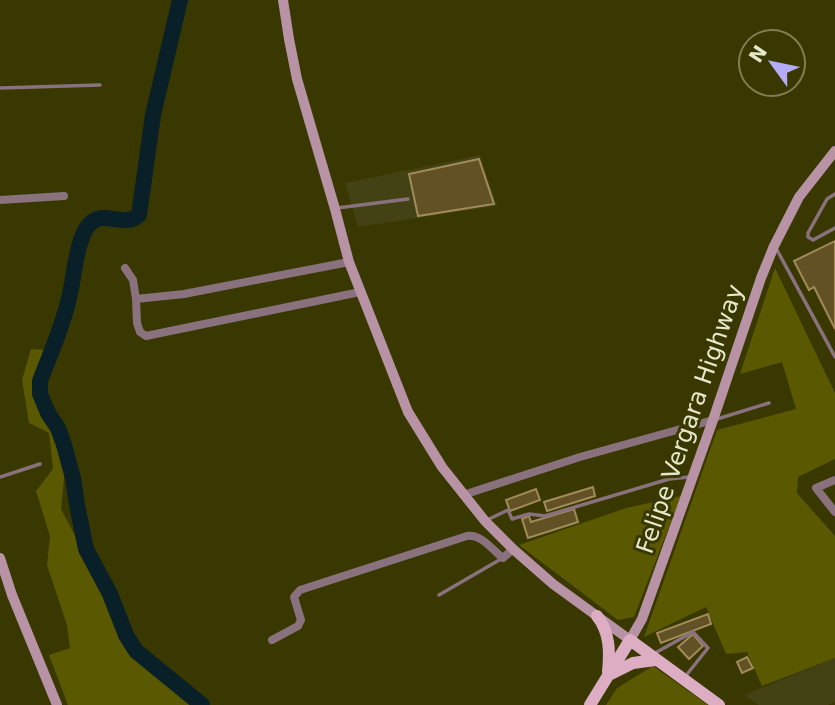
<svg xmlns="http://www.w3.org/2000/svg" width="835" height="705" viewBox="0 0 835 705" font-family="'DejaVu Sans',sans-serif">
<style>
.built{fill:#434214}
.green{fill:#5a5800}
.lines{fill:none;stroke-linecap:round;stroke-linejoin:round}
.river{stroke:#0a2029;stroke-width:16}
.building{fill:#635126;stroke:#a08b59;stroke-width:2}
.lane{stroke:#89727d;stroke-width:3.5}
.street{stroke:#89727d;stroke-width:8}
.secondary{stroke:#b893a5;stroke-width:10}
.primary{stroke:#dcadc3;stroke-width:12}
.labels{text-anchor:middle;stroke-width:6;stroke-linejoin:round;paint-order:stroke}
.street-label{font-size:24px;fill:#e6e7cc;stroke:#393800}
</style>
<rect width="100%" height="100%" fill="#393800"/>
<!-- built -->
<path class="built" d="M480,155l17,51 -139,21 -13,-44z
M835,658v44l-7,3h-69l-15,-10z"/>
<!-- green -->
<path class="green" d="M775,268l60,125v66l-37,18 -1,16 38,43v122l-73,28 -15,-34 -21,2 -20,-47 -62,30 73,-207 79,-21 -14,-47 -42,12z
M31,349l15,1 -12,38 32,71 -5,50 23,44 26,58 24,46 58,48h-124l-19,-50 21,-7 -3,-23 -20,-60 3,-29 -14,-45 17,-22 -4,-36 -20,-10 -7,-43z
M681,496l-47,121 -16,3 -99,-75 107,-37z
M653,666l55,39h-102l11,-17z"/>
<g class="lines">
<!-- river -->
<path class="river" d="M180,0l-27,115 -14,100c-15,14 -36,-7 -50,10 -13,14 -15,55 -20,73 -6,28 -19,56 -29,83v13l8,19 10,15 6,17 9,33 4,27 9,44 24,45 16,41 10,16 66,54"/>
</g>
<!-- building -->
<path class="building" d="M479,159l15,45 -76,12 -9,-42z
M835,241v88l-21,-42 -5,3 -15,-29z
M593,487l2,9 -48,15 -3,-9z
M536,489l4,11 -30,11 -4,-11z
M574,509l4,13 -50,16 -6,-19 7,-3 2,6z
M708,614l3,10 -50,19 -4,-10z
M693,634l10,12 -14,13 -11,-12z
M747,657l6,11 -11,5 -5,-11z"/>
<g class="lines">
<!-- lane -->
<path class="lane" d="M0,88l100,-3
M835,194l-8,5 -19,34v4l5,3 22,-12
M337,208l71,-9
M777,250l58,107
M717,419l52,-16
M0,477l40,-13
M487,520l21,-10 4,9 17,-5 16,2 124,-37 20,-2
M439,595l62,-36
M655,653l38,-21 15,16 -24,30"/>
<!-- street -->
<path class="street" d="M0,200l64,-4
M125,268l8,12 3,19 48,-5 165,-32
M136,299l1,24 3,9 6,4 214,-44
M835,480l-19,8 19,24
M463,495l117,-38 133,-37
M272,640l26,-14 3,-6 -7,-23 6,-7 167,-54c15,-2 25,14 36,22l10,-9"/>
<!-- secondary -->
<path class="secondary" d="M283,0l6,39 8,40 38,130 14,53 59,150 34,55 43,54 28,28 40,35 77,56 12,-21 71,-199 48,-142 13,-32 25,-49 36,-46
M0,558l12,37 45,110"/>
<!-- primary -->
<path class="primary" d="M597,616c13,16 13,36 11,56
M611,674l22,-11 22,-3
M590,705l40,-65 89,65"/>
</g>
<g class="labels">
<!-- street labels -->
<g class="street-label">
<text transform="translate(690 419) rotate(-71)" y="8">Felipe Vergara Highway</text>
</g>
</g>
<!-- north arrow -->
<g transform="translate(772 63) rotate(303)"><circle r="33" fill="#393800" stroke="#7e7e52" stroke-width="2"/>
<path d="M0-5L12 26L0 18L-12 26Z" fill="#b4acf9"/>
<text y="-10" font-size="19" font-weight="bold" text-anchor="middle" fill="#e6e7cc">N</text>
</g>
</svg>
